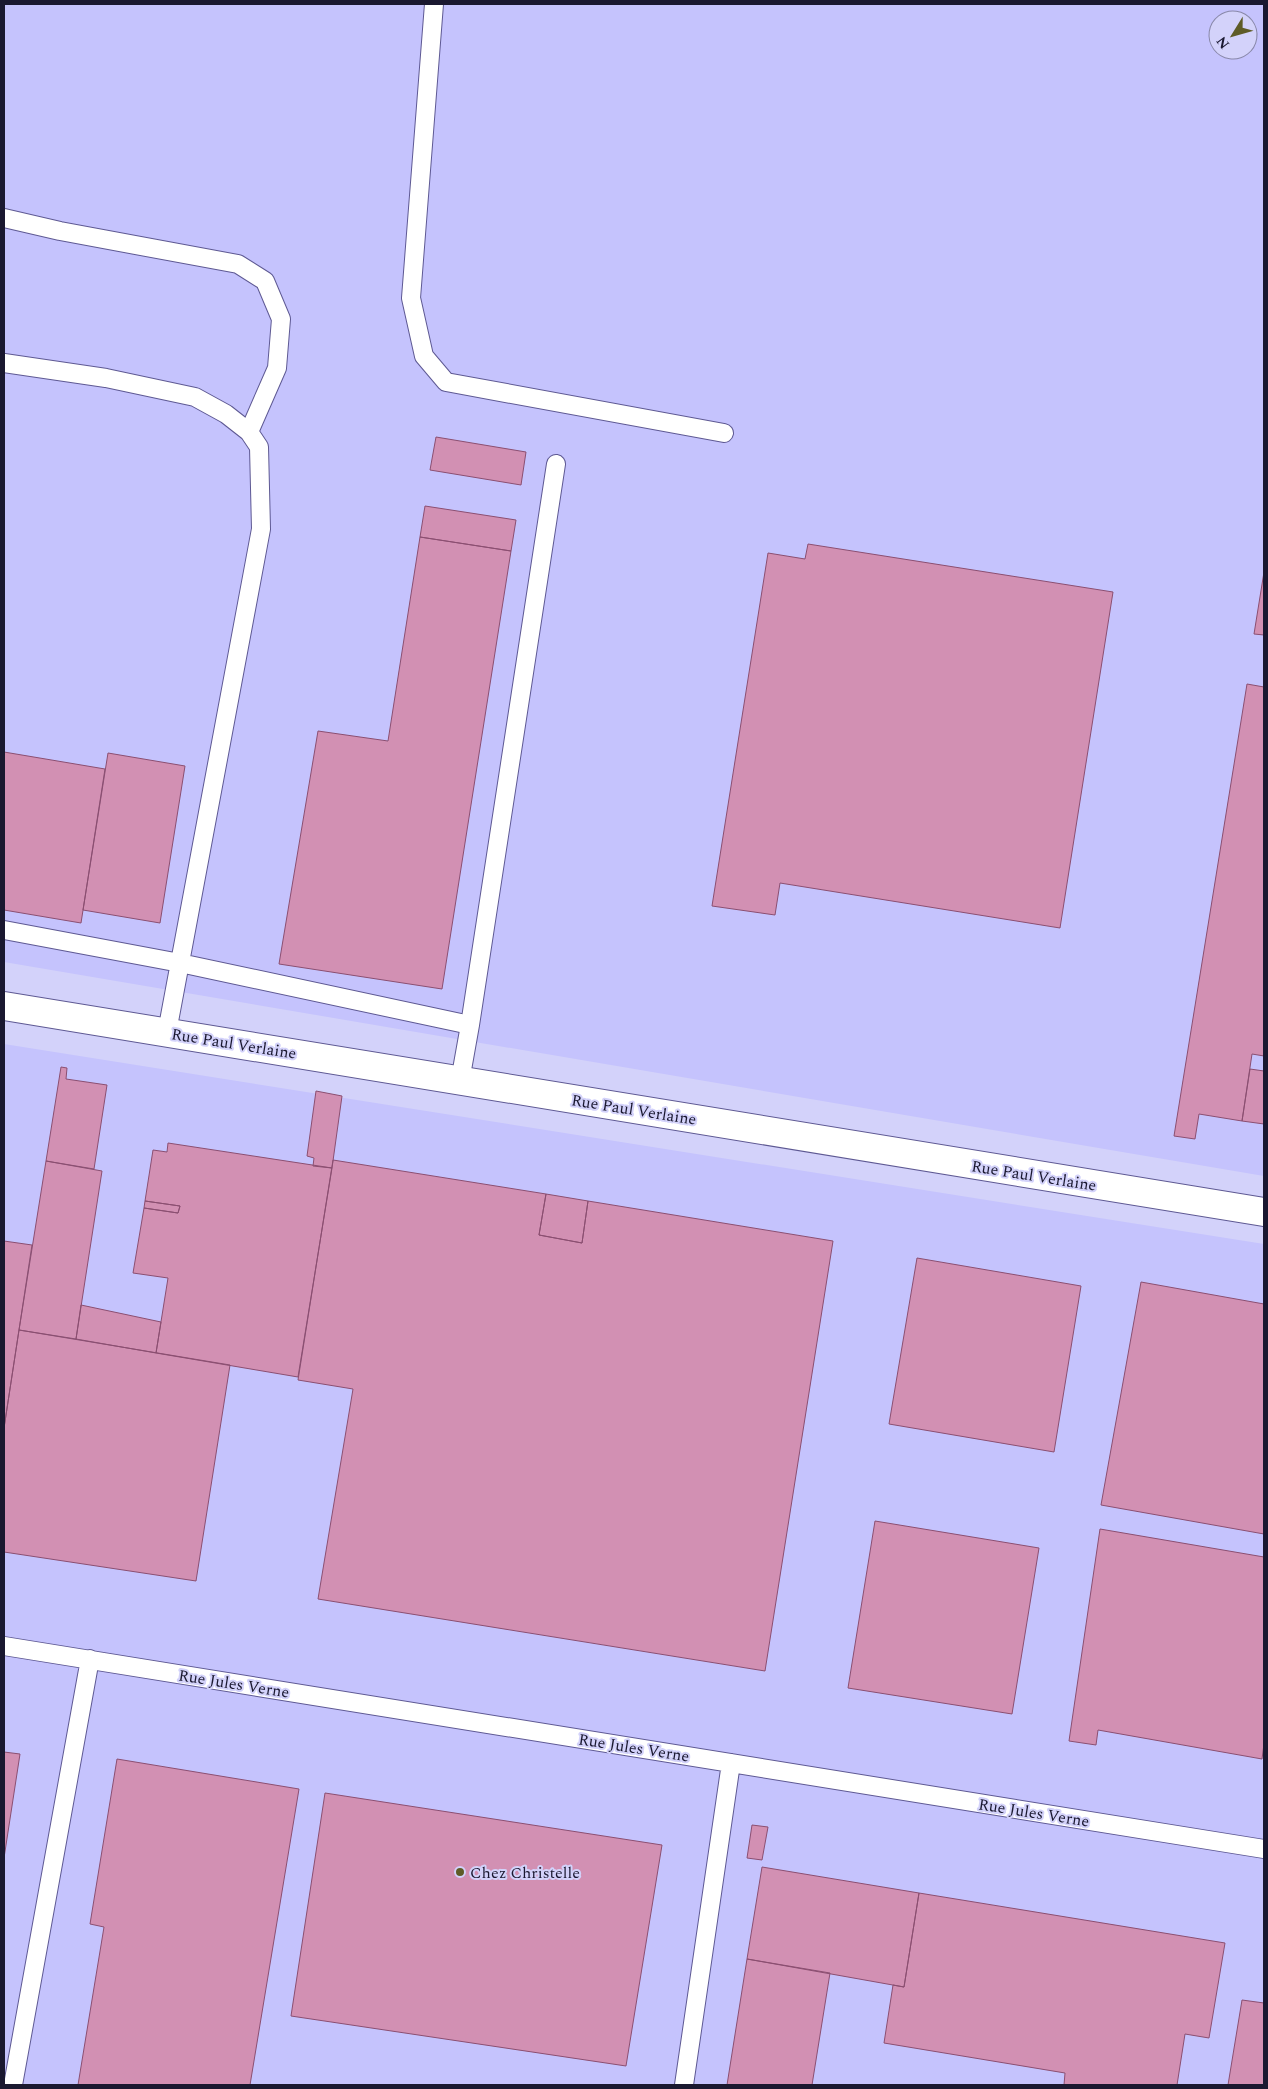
<svg xmlns="http://www.w3.org/2000/svg" width="1268" height="2089" viewBox="0 0 1268 2089" font-family="Spectral,serif">
<style>
.built{fill:#c5c3fd;fill-rule:evenodd}
.building{fill:#d290b3;stroke:#8b4f71}
.lines{fill:none;stroke-linecap:round;stroke-linejoin:round}
.service-casing{stroke:#5e5993;stroke-width:20}
.tertiary-casing{stroke:#5e5993;stroke-width:30}
.service{stroke:#fff;stroke-width:18}
.tertiary{stroke:#fff;stroke-width:28}
.poi-dot{fill:#5e5b27;stroke:#d3d2fa;stroke-width:2}
.labels{text-anchor:middle;stroke-width:4;stroke-linejoin:round;paint-order:stroke}
.street-label{font-size:16px;fill:#1a1830;stroke:#d3d2fa}
.poi-label{font-size:16px;fill:#1a1830;stroke:#d3d2fa;text-anchor:start}
</style>
<rect width="100%" height="100%" fill="#d3d2fa"/>
<!-- built -->
<path class="built" d="M4,4h1260v1172l-1260,-214zM1218,20h30v30h-30z
M4,1044l1260,200v841h-1260z"/>
<!-- building -->
<path class="building" d="M436,437l90,15 -5,33 -91,-15z
M425,506l91,14 -5,31 -91,-14z
M420,537l91,14 -69,438 -163,-25 39,-233 70,10z
M808,544l305,48 -53,336 -280,-45 -5,32 -63,-9 56,-353 37,6z
M1264,572v63l-10,-1z
M1247,684l17,3v369l-12,-2 -10,67 -43,-7 -4,25 -21,-3z
M4,752l101,17 -24,154 -77,-13z
M108,753l77,13 -25,157 -77,-13z
M61,1067l6,1 -1,11 41,6 -13,84 -48,-8z
M1250,1069l14,2v53l-22,-3z
M316,1091l26,5 -10,72 -19,-2 1,-8 -7,-2z
M168,1143l164,25 -34,209 -142,-24 12,-75 -35,-5 11,-65 34,5 2,-7 -35,-5 8,-51 14,2z
M333,1160l213,34 -7,41 43,8 6,-42 245,40 -68,430 -447,-72 35,-210 -55,-9z
M46,1161l56,10 -26,168 -57,-9z
M546,1194l42,7 -6,42 -43,-8z
M145,1201l35,5 -2,7 -34,-5z
M4,1241l28,4 -28,183z
M917,1258l164,28 -27,166 -165,-28z
M1141,1282l123,22v230l-163,-29z
M81,1305l80,17 -5,31 -80,-14z
M19,1330l211,35 -34,216 -192,-29v-124z
M875,1521l164,27 -27,166 -164,-26z
M1100,1529l164,28v187l-2,15 -164,-29 -2,15 -27,-4z
M4,1752l16,2 -16,104z
M117,1759l182,30 -49,296h-172l26,-158 -14,-3z
M325,1793l337,52 -36,221 -335,-50z
M752,1825l16,2 -6,33 -15,-2z
M762,1867l157,26 -15,94 -157,-28z
M919,1893l306,50 -16,95 -24,-4 -8,51h-113l1,-12 -181,-30 9,-58 11,2z
M747,1959l83,14 -18,112h-85z
M1242,2000l22,3v82h-36z"/>
<g class="lines">
<!-- service casing -->
<g class="service-casing">
<path id="service" d="M434,4l-23,294 13,58 22,26 278,51
M4,218l56,13 178,33 27,17 16,38 -4,49 -28,64
M4,363l102,15 89,19 31,17 23,18 10,15 2,82 -94,503
M4,930l176,33 290,62
M460,1081l10,-56 86,-561
M4,1646l1260,203
M13,2085l77,-426
M684,2085l47,-322"/>
</g>
<!-- tertiary casing -->
<g class="tertiary-casing">
<path id="tertiary" d="M4,1006l1260,206"/>
</g>
<!-- service -->
<use href="#service" class="service"/>
<!-- tertiary -->
<use href="#tertiary" class="tertiary"/>
</g>
<!-- markers -->
<circle class="poi-dot" cx="460" cy="1872" r="5"/>
<g class="labels">
<!-- street labels -->
<g class="street-label">
<text transform="translate(234 1043) rotate(9)" y="6">Rue Paul Verlaine</text>
<text transform="translate(634 1109) rotate(9)" y="6">Rue Paul Verlaine</text>
<text transform="translate(1034 1175) rotate(9)" y="6">Rue Paul Verlaine</text>
<text transform="translate(234 1683) rotate(9)" y="6">Rue Jules Verne</text>
<text transform="translate(634 1747) rotate(9)" y="6">Rue Jules Verne</text>
<text transform="translate(1034 1812) rotate(9)" y="6">Rue Jules Verne</text>
</g>
<!-- poi labels -->
<g class="poi-label">
<text x="470" y="1878">Chez Christelle</text>
</g>
</g>
<!-- border -->
<rect width="1268" height="2089" fill="none" stroke="#1a1830" stroke-width="10"/>
<!-- north arrow -->
<g transform="translate(1233 35) rotate(233)"><circle r="24" fill="#d3d2fa" stroke="#8988a9"/>
<path d="M0-4L9 19L0 12L-9 19Z" fill="#5e5b27"/>
<text y="-8" font-size="14" font-weight="bold" text-anchor="middle" fill="#1a1830">N</text>
</g>
</svg>
